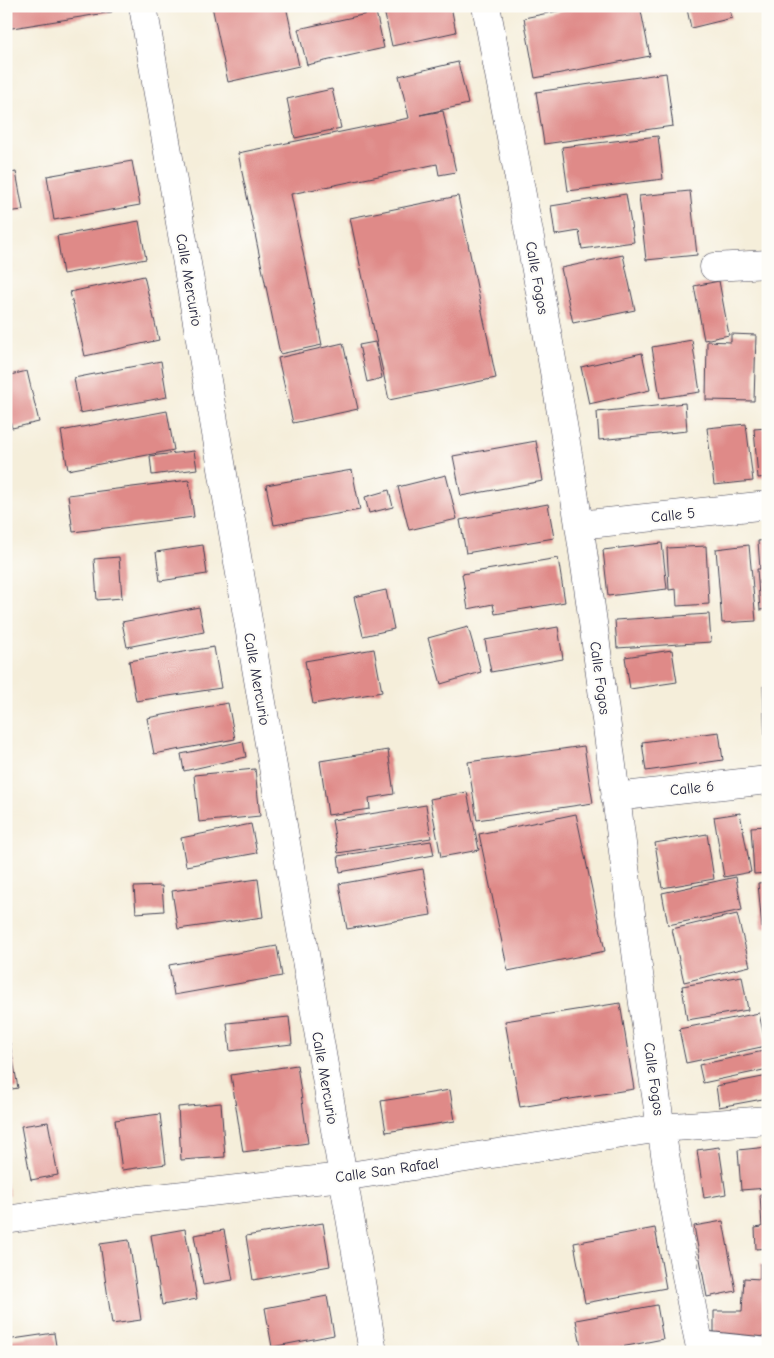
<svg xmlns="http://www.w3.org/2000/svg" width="774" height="1358" viewBox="0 0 774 1358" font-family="'Comic Neue',sans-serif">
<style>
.building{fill:#df8a88}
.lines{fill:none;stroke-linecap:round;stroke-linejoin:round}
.lane-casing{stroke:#424153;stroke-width:24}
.street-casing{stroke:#424153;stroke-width:29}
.lane{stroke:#fff;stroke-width:22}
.street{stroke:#fff;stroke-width:28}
.labels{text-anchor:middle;stroke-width:4.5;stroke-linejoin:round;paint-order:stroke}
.street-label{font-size:15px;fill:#22223b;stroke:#fdfcf7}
</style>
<rect width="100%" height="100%" fill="#fdfcf7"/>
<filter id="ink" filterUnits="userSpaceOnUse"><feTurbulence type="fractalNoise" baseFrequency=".02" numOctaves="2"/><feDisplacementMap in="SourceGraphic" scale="10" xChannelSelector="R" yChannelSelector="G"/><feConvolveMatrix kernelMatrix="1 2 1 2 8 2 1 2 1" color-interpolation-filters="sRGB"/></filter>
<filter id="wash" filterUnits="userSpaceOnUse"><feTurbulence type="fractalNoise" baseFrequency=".0096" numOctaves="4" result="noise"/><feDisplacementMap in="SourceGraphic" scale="20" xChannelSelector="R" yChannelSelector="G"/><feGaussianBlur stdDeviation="1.12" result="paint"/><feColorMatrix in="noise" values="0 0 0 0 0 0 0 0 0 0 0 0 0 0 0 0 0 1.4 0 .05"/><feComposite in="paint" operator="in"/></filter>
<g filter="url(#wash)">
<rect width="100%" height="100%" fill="#f5eeda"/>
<g id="blocks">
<!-- building -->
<path class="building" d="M6,6h105l1,6 -106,17z
M212,6h74l13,60 -71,16z
M383,6h68l5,26 -64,14z
M582,6h58l10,50 -115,22 -11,-60z
M698,6h31l3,12 -41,10 -4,-19z
M376,12l8,36 -77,17 -9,-36z
M458,62l10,42 -48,11 23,-4 13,61 -17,3 -2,-11 -146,30 31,151 -42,9 -42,-201 171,-35 -10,-42z
M666,73l7,53 -129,18 -8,-52z
M332,89l9,39 -46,10 -8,-39z
M658,136l5,43 -95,12 -6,-44z
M132,161l8,44 -86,15 -7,-44z
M16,172l7,38 -17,2v-38z
M690,191l7,64 -51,5 -7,-64z
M626,194l8,48 -52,7 -3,-18 -24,4 -4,-29z
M458,196l38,182 -107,22 -39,-182z
M139,221l7,38 -83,15 -6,-38z
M623,255l12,55 -62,13 -12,-55z
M144,276l15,64 -74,16 -15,-64z
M719,281l10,54 -25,5 -10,-54z
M731,334l25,1 -2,66 -48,-1 1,-59 24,1z
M692,340l8,52 -40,6 -8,-51z
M375,342l7,36 -15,4 -8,-37z
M343,343l15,66 -65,14 -15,-65z
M642,353l8,37 -61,14 -8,-37z
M161,361l6,36 -87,16 -6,-35z
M27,371l12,51 -27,6 -6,-23v-29z
M685,403l2,28 -88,9 -2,-28z
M167,411l7,39 -106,20 -7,-39z
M746,424l7,57 -39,4 -7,-57z
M768,428v49l-10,1 -4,-49z
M536,441l7,40 -82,15 -8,-40z
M194,451l3,18 -45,6 -2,-19z
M352,470l8,40 -86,15 -8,-40z
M446,475l11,44 -48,11 -11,-43z
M189,480l5,37 -121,15 -5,-37z
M389,490l4,17 -24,6 -4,-16z
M548,504l6,34 -88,15 -6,-33z
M768,540v69l-8,1 -3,-41h3l-2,-28z
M662,543l5,46 -59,7 -5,-46z
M203,545l4,29 -47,7 -4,-29z
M749,545l7,76 -34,2 -6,-74z
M706,546l3,58 -32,2 -1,-17 -7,1 -2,-42z
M119,557l3,41 -25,2 -3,-41z
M558,558l7,44 -70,12 -2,-10 -25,5 -6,-35z
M386,590l8,39 -31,7 -9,-39z
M199,607l5,25 -77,15 -5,-25z
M709,614l2,28 -94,6 -2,-28z
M468,627l13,45 -40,12 -13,-46z
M558,627l5,32 -72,13 -6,-32z
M214,647l7,41 -85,13 -7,-40z
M374,649l8,43 -69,12 -8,-43z
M672,650l5,32 -47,7 -5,-32z
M763,686h5v60h-3z
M228,703l7,36 -81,15 -7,-36z
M719,732l4,28 -77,11 -4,-29z
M243,741l3,16 -62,14 -3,-17z
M584,746l9,57 -116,17 -9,-58z
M388,750l6,44 -25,4 1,11 -42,6 -8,-54z
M255,769l5,47 -61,6 -5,-47z
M467,792l12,58 -38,7 -11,-58z
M426,805l5,33 -93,15 -6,-33z
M740,813l11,59 -27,5 -10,-60z
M576,814l29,137 -97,20 -29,-137z
M251,824l6,29 -71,13 -5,-28z
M768,826v47l-14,1 -3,-47z
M707,834l7,45 -52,9 -7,-45z
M431,841l3,14 -94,17 -2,-16z
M423,869l8,46 -84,14 -8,-45z
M736,877l6,33 -74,15 -6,-32z
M258,879l5,38 -85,12 -6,-38z
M768,882v45l-6,1 -4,-45z
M162,886l2,25 -28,2 -2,-26z
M737,914l13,52 -66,16 -12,-53z
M277,946l5,30 -108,19 -5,-30z
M742,976l6,34 -61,10 -5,-34z
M620,1003l14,86 -114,18 -15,-86z
M759,1013l7,33 -80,17 -7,-34z
M289,1017l3,27 -62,7 -3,-28z
M10,1043l8,45 -12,2v-46z
M768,1050v19l-65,14 -4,-18z
M297,1065l11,78 -65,9 -12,-77z
M768,1076v22l-49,9 -3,-21z
M450,1090l5,31 -69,11 -5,-31z
M221,1103l4,54 -44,3 -3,-53z
M160,1114l6,50 -44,6 -7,-50z
M48,1122l10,53 -27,5 -10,-54z
M719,1147l7,47 -22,4 -7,-48z
M768,1147v41l-27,2 -3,-40z
M6,1183l4,12 -4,1z
M760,1194h8v54l-12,1 -1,-21 7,-1z
M723,1221l13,70 -29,6 -13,-71z
M323,1223l7,43 -77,14 -7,-44z
M655,1228l11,60 -81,15 -11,-60z
M185,1229l12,70 -35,6 -11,-70z
M224,1230l9,50 -30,5 -9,-50z
M129,1240l12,80 -29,4 -12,-80z
M760,1264l8,1v72l-54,1v-27h28l2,-33 16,1z
M327,1296l7,39 -62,12 -7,-39z
M657,1305l6,34 -68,13h-13l-6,-32z
M54,1333l3,19h-51v-12z"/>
</g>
</g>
<g filter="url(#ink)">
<use href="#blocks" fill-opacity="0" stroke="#424153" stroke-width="1"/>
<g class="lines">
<!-- lane casing -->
<g class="lane-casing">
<path id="lane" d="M699,1342l69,7"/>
</g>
<!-- street casing -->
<g class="street-casing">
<path id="street" d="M143,6l230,1346
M486,6c33,173 67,346 93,519 42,276 65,554 122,827
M714,267l54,-3
M579,525l189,-20
M615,797l153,-17
M6,1220l134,-20 202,-23 319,-49 107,-8"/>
</g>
<!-- lane -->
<use href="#lane" class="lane"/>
<!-- street -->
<use href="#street" class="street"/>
</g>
</g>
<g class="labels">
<!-- street labels -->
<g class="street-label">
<text transform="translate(537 278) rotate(80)" y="5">Calle Fogos</text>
<text transform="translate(189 280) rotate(80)" y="5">Calle Mercurio</text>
<text transform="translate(673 515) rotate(-6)" y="5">Calle 5</text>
<text transform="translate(600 678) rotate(82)" y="5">Calle Fogos</text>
<text transform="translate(257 679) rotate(80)" y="5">Calle Mercurio</text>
<text transform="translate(692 788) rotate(-6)" y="5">Calle 6</text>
<text transform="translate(325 1078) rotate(80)" y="5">Calle Mercurio</text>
<text transform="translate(654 1079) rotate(82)" y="5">Calle Fogos</text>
<text transform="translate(387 1170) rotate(-8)" y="5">Calle San Rafael</text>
</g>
</g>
<!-- margin -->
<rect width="774" height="1358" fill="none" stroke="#fdfcf7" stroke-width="25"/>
</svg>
